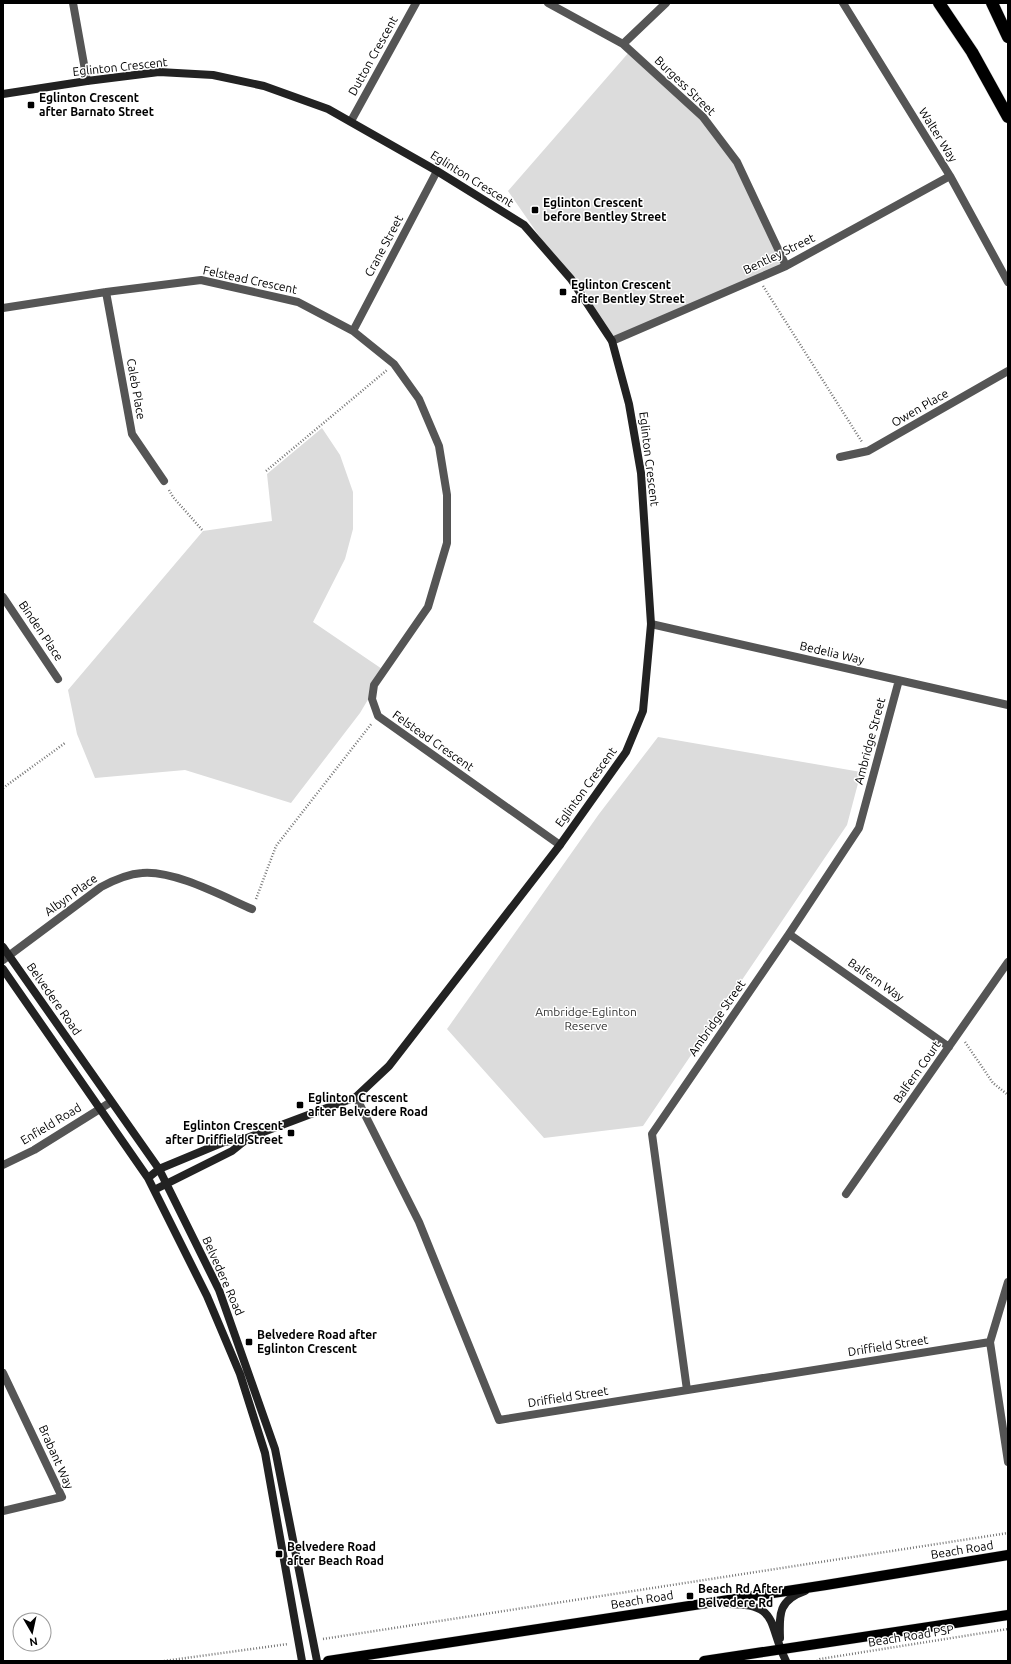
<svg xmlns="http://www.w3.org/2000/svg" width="1011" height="1664" viewBox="0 0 1011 1664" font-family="Ubuntu,sans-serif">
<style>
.green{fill:#dcdcdc}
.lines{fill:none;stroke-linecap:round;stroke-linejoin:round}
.primary-casing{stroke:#dbdbdb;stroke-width:11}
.highway-casing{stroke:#dbdbdb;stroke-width:13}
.path{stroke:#777;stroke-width:2.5;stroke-dasharray:1 2;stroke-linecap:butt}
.street{stroke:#555;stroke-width:8}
.secondary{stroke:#222;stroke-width:8}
.primary{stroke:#000;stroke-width:10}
.highway{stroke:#000;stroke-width:12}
.poi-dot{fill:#000;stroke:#fff;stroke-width:1.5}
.labels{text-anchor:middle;stroke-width:3;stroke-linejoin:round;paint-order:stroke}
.street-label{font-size:12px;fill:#000;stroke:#fff}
.poi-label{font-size:12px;font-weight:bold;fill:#000;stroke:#fff;text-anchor:start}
.park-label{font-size:12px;fill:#333;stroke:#fff}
</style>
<rect width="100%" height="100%" fill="#fff"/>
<!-- green -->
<path class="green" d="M630,51l73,66 38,53 45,96 -174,75 -104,-150z
M322,428l18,27 13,37v37l-8,30 -32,63 72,49 -25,42 -69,90 -106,-33 -90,8 -18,-44 -9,-44 135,-159 69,-10 -5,-47z
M658,737l203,35 -14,53 -204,301 -99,12 -97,-109 152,-215z"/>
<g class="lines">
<!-- primary casing -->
<g class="primary-casing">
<path id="primary" d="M328,1661l498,-76 182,-30
M704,1661l304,-46"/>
</g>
<!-- highway casing -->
<g class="highway-casing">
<path id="highway" d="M939,3l33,49 36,65
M992,3l16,34"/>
</g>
<!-- path -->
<path class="path" d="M763,286l99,156
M266,471l121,-101
M169,490l4,7 30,34
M3,788l62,-45
M256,899l20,-53 96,-123
M965,1042l28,41 15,12
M323,1639l685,-106
M164,1661l124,-17
M817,1661l3,-2 188,-30"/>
<!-- street -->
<path class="street" d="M73,3l14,78
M548,3l75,41 80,73 34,45 49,104
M843,3l107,173 58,106
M623,44l43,-41
M351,121l65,-118
M106,292l26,142 32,47
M3,308l103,-16 95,-12 97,22 55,29 41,33 25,35 20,47 8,49v48l-19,64 -54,78 -2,14 6,17 182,129
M353,331l84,-160
M612,341l174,-75 164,-90
M840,457l28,-6 140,-80
M3,597l55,82
M651,624l357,81
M789,934l160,113
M3,960l98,-73c13,-7 26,-13 41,-14 32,-3 80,23 110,36
M356,1097l63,125 80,198 491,-78
M3,1165l31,-15 77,-48
M846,1194l162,-232
M1008,1282l-18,60 18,120
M3,1373l59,124 -59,14
M687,1390l-35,-256 137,-200 70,-106 40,-148"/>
<!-- secondary -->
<path class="secondary" d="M3,94l84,-13 72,-9 54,3 51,11 64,23 109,62 87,54 47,54 41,62 17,63 12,69 10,151 -8,87 -17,41 -66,93 -171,221 -33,31 -109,41 -23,4 -65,27 -11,9
M3,947l156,222 60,121 56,159 42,212
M3,969l145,209 59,118 33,78 25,79 37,208
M154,1190l78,-39 15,-12
M726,1604c54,-1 41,19 60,57
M780,1638c-1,-25 -1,-38 25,-47"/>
<!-- primary -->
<use href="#primary" class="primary"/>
<!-- highway -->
<use href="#highway" class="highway"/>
</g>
<!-- markers -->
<g class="poi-dot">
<rect x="27" y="101" width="8" height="8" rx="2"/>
<rect x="531" y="206" width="8" height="8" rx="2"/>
<rect x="559" y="288" width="8" height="8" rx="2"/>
<rect x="296" y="1101" width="8" height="8" rx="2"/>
<rect x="287" y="1129" width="8" height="8" rx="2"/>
<rect x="245" y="1338" width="8" height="8" rx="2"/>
<rect x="275" y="1550" width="8" height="8" rx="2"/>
<rect x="686" y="1592" width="8" height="8" rx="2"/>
</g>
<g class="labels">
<!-- street labels -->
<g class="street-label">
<text transform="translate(373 56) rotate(-61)" y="4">Dutton Crescent</text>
<text transform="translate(120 67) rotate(-6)" y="4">Eglinton Crescent</text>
<text transform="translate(685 86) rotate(44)" y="4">Burgess Street</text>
<text transform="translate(938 135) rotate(58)" y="4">Walter Way</text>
<text transform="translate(472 179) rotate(32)" y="4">Eglinton Crescent</text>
<text transform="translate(384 246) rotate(-62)" y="4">Crane Street</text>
<text transform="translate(779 254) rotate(-26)" y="4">Bentley Street</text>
<text transform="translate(250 280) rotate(12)" y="4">Felstead Crescent</text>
<text transform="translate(136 389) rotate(80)" y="4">Caleb Place</text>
<text transform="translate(920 408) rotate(-30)" y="4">Owen Place</text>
<text transform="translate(649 459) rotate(83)" y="4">Eglinton Crescent</text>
<text transform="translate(41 631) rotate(56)" y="4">Binden Place</text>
<text transform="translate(832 653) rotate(13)" y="4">Bedelia Way</text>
<text transform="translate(433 741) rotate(35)" y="4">Felstead Crescent</text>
<text transform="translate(870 741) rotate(-75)" y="4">Ambridge Street</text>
<text transform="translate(586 787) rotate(-54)" y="4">Eglinton Crescent</text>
<text transform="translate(71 895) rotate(-36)" y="4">Albyn Place</text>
<text transform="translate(876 980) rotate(35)" y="4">Balfern Way</text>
<text transform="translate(54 999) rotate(55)" y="4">Belvedere Road</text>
<text transform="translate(717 1018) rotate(-55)" y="4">Ambridge Street</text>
<text transform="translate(917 1072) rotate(-55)" y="4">Balfern Court</text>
<text transform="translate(51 1124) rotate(-31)" y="4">Enfield Road</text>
<text transform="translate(223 1276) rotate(66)" y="4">Belvedere Road</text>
<text transform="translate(888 1346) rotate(-9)" y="4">Driffield Street</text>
<text transform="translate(568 1397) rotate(-9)" y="4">Driffield Street</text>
<text transform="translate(56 1457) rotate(66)" y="4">Brabant Way</text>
<text transform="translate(962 1550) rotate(-9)" y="4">Beach Road</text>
<text transform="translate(642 1600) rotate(-9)" y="4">Beach Road</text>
<text transform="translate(911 1636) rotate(-9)" y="4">Beach Road PSP</text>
</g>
<!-- poi labels -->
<g class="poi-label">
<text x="39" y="102">Eglinton Crescent<tspan x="39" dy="14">after Barnato Street</tspan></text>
<text x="543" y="207">Eglinton Crescent<tspan x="543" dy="14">before Bentley Street</tspan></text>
<text x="571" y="289">Eglinton Crescent<tspan x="571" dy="14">after Bentley Street</tspan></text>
<text x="308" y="1102">Eglinton Crescent<tspan x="308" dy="14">after Belvedere Road</tspan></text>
<text x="283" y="1130" text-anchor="end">Eglinton Crescent<tspan x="283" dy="14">after Driffield Street</tspan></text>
<text x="257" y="1339">Belvedere Road after<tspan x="257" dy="14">Eglinton Crescent</tspan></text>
<text x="287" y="1551">Belvedere Road<tspan x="287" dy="14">after Beach Road</tspan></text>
<text x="698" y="1593">Beach Rd After<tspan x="698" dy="14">Belvedere Rd</tspan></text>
</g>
<!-- park labels -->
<g class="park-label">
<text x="586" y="1016">Ambridge-Eglinton<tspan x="586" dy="14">Reserve</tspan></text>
</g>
</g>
<!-- border -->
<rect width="1011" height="1664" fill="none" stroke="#000000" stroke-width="8"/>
<!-- north arrow -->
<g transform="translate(32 1632) rotate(171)"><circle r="19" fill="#ffffff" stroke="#999999"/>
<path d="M0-3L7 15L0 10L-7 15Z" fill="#000000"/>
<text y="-6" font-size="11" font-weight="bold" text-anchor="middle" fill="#000000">N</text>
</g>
</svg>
